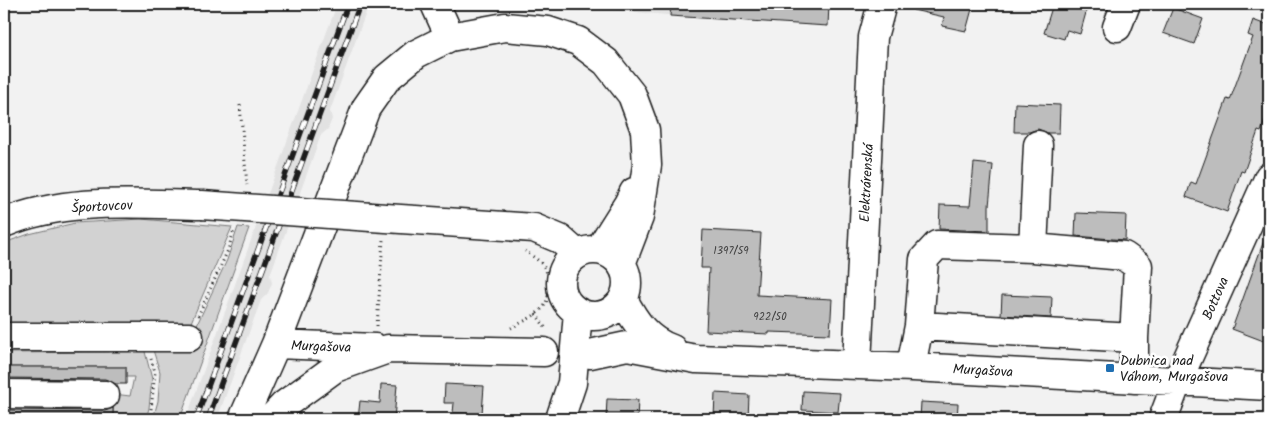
<svg xmlns="http://www.w3.org/2000/svg" width="1273" height="423" viewBox="0 0 1273 423" font-family="Kalam,sans-serif">
<style>
.built{fill:#e2e2e2}
.green{fill:#d2d2d2;stroke:#777}
.building{fill:#bdbdbd;stroke:#1c1c1c}
.lines{fill:none;stroke-linecap:round;stroke-linejoin:round}
.minor-casing{stroke:#1c1c1c;stroke-width:31}
.path{stroke:#1c1c1c;stroke-width:3;stroke-dasharray:1 4;stroke-linecap:butt}
.minor{stroke:#fff;stroke-width:28}
.rail-casing{stroke:#1c1c1c;stroke-width:5.5}
.rail{stroke:#fff;stroke-width:4;stroke-dasharray:11;stroke-linecap:butt}
.minor-bridge-casing{stroke:#1c1c1c;stroke-width:31;stroke-linecap:butt}
.minor-bridge{stroke:#fff;stroke-width:28}
.poi-dot{fill:#1f6fb2;stroke:#fff;stroke-width:2}
.labels{text-anchor:middle;stroke-width:5;stroke-linejoin:round;paint-order:stroke}
.number-label{font-size:11px;fill:#444}
.street-label{font-size:14px;fill:#1c1c1c;stroke:#fff}
.poi-label{font-size:14px;fill:#1c1c1c;stroke:#fff;text-anchor:start}
</style>
<rect width="100%" height="100%" fill="#f2f2f2"/>
<filter id="ink" filterUnits="userSpaceOnUse"><feTurbulence type="fractalNoise" baseFrequency=".02" numOctaves="2"/><feDisplacementMap in="SourceGraphic" scale="10" xChannelSelector="R" yChannelSelector="G"/><feConvolveMatrix kernelMatrix="1 2 1 2 8 2 1 2 1" color-interpolation-filters="sRGB"/></filter>
<g filter="url(#ink)">
<!-- built -->
<path class="built" d="M337,4h32l-39,107 2,8 -4,10 -7,6 -51,140 2,8 -4,10 -7,7 -44,119h-31z
M547,4h143l-1,13z"/>
<!-- green -->
<path class="green" d="M141,219l91,8 -43,100 -185,-2v-82l25,-9 46,-11z
M238,227l11,1 -69,191h-27l5,-18 2,-29 -8,-25 42,-16 33,-71z
M119,347l25,1 8,31 -3,29 -3,11h-33l1,-25 16,2 4,-19h-8v-10h-122v-14l104,-1z"/>
<!-- building -->
<path class="building" d="M671,4h158l-1,22 -158,-10z
M913,4h59l-1,5h1l-6,22 -24,-5 2,-9 -31,-7z
M1053,4h18l16,5 -7,25 -13,-4 -3,9 -20,-6z
M1173,8l30,11 -9,25 -31,-11z
M1253,20l16,6v82l-8,24 -3,-1 -14,41 -3,-1 -14,41 -41,-15 5,-15 5,2 31,-85 3,1 23,-63 -5,-2z
M1015,103l45,2 -1,28h-11l-10,-4 -9,3h-15z
M974,163l19,2 -4,41v25l-50,-2 1,-24 30,1z
M1076,213l50,2 -1,25 -50,-4z
M703,230l58,3 -4,62 75,4 -2,35 -61,-2v2l-63,-3 3,-63h-8z
M1267,232l2,1v110l-37,-14z
M1002,295l50,2 -1,21 -50,-3z
M4,367h122v17h-10l-11,-5 -101,-1z
M381,384l16,1 -3,34h-36l2,-18 20,2z
M445,384l39,2 -2,28 -29,-1 1,-10h-10z
M803,391l37,2 -2,19 -36,-2z
M715,393l34,2 -1,24h-34z
M607,399l31,1 -1,19h-31z
M921,402l37,2 -1,15h-37z
M113,408v11h-109v-9l101,1z"/>
<g class="lines">
<!-- minor casing -->
<g class="minor-casing">
<path id="minor" d="M435,4l15,33
M1117,27l9,-23
M371,217l163,11 26,11 17,15
M4,223c62,-26 132,-19 198,-18
M1033,248l5,-103
M561 283a33 33 0 1 1 66 0a33 33 0 1 1-66 0Z
M599,250l29,-46 6,-12
M623,299c12,23 24,41 49,50
M919,326l215,12
M4,337h185
M276,344l90,-236 21,-30 29,-24 34,-17 55,-10 43,4 30,10 28,21 26,33 13,35 2,35 -8,52 -18,47
M590,354l37,-8 69,13 217,8 356,19
M857,364l16,-327 9,-33
M913,367v-11l6,-30 5,-67 13,-14 96,3 91,8 14,10 -4,72v41
M4,394l101,1
M243,419l33,-75 99,4
M271,419l13,-14 51,-37 53,-19 156,3
M560,419l12,-36 6,-71
M1163,419l14,-37 92,-205"/>
</g>
<!-- path -->
<path class="path" d="M240,105l7,80
M536,314l11,16
M198,316l30,-66 6,-20
M377,326l6,-86
M511,328c11,-6 26,-12 33,-22 6,-7 6,-30 1,-37 -4,-8 -13,-13 -20,-18
M150,419l5,-47 -4,-13"/>
<!-- minor -->
<use href="#minor" class="minor"/>
<!-- rail casing -->
<g class="rail-casing">
<path id="rail" d="M196,419l152,-415
M208,419l152,-415"/>
</g>
<!-- rail -->
<use href="#rail" class="rail"/>
<!-- minor-bridge casing -->
<g class="minor-bridge-casing">
<path id="minor-bridge" d="M202,205l169,12"/>
</g>
<!-- minor-bridge -->
<use href="#minor-bridge" class="minor-bridge"/>
</g>
</g>
<!-- markers -->
<rect class="poi-dot" x="1105" y="363" width="10" height="10" rx="2.5"/>
<g class="labels">
<!-- number labels -->
<g class="number-label">
<text x="731" y="254">1397/59</text>
<text x="770" y="320">922/50</text>
</g>
<!-- street labels -->
<g class="street-label">
<text transform="translate(866 183) rotate(-87)" y="5">Elektrárenská</text>
<text transform="translate(102 206) rotate(-3)" y="5">Športovcov</text>
<text transform="translate(1215 298) rotate(-66)" y="5">Bottova</text>
<text transform="translate(321 346) rotate(2)" y="5">Murgašova</text>
<text transform="translate(983 370) rotate(3)" y="5">Murgašova</text>
</g>
<!-- poi labels -->
<g class="poi-label">
<text x="1120" y="365">Dubnica nad<tspan x="1120" dy="16">Váhom, Murgašova</tspan></text>
</g>
</g>
<!-- margin -->
<rect width="1273" height="423" fill="none" stroke="#fff" stroke-width="20"/>
<rect x="10" y="10" width="1253" height="403" fill="none" stroke="#1c1c1c" stroke-width="2" filter="url(#ink)"/>
</svg>
